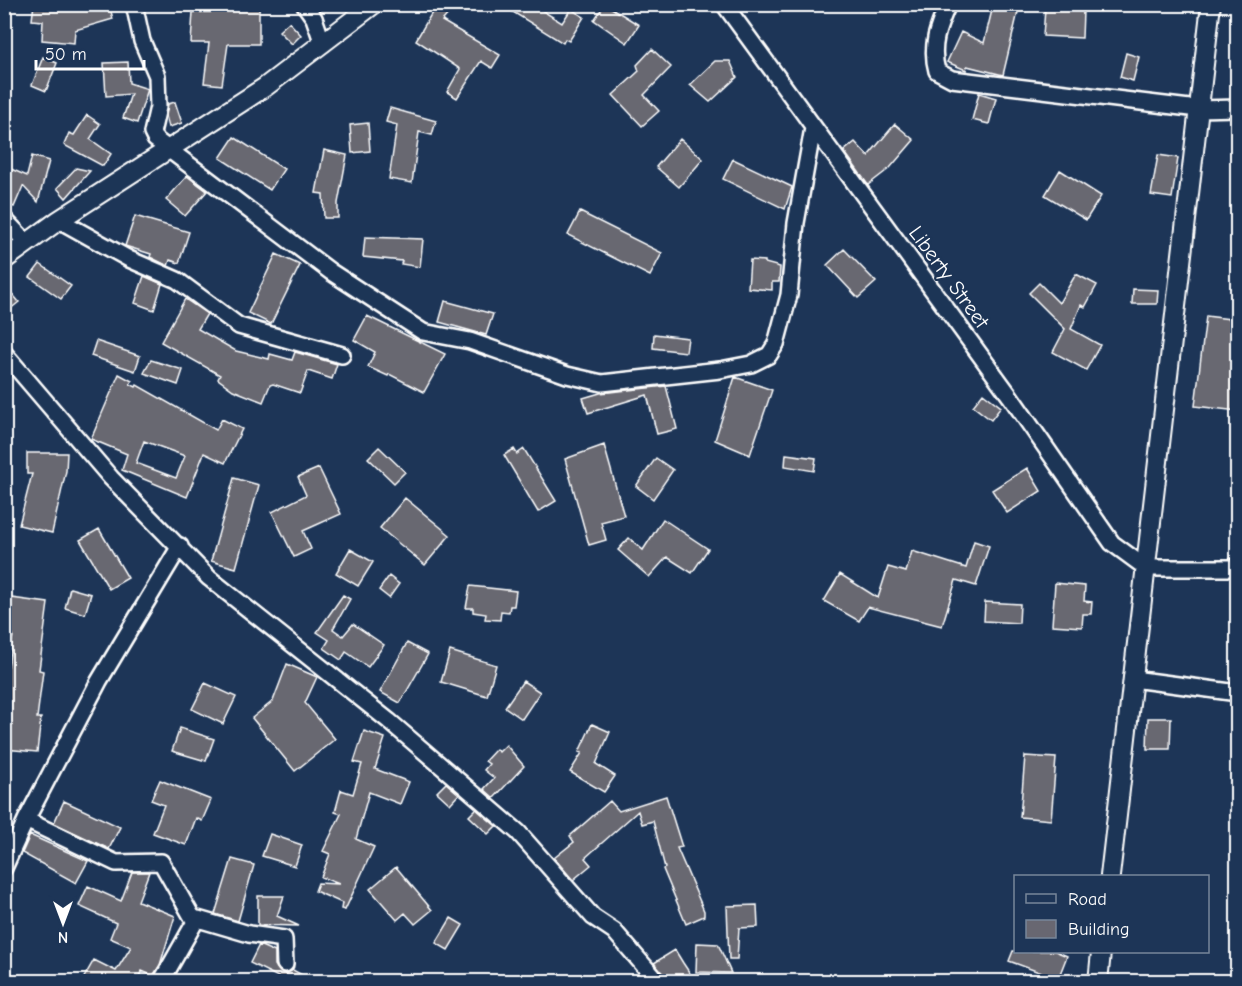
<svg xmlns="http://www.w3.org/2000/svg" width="1242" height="986" viewBox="0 0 1242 986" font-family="'Comic Neue',sans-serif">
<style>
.building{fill:#686771;stroke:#fff;stroke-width:1.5;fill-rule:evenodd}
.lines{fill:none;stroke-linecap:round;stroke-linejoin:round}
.minor-casing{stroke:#fff;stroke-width:20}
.major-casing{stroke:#fff;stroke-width:22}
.minor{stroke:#1d3557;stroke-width:15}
.major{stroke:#1d3557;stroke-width:18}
.labels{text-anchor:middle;stroke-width:4.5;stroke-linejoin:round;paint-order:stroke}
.street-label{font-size:21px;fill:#fff;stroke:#1d3557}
</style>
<rect width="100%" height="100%" fill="#1d3557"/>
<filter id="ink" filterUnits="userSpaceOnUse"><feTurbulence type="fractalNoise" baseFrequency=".0167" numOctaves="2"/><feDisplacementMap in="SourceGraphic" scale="12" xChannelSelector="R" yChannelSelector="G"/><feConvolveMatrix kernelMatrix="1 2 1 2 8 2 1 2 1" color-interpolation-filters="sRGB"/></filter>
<g filter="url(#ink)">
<!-- building -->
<path class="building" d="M34,4h75l4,15 -38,11 -1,13 -32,-3 1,-19 -11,-1z
M213,4h46v40h-31l-6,41 -18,-2 5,-40h-18l2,-31h20z
M437,4h20l-15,17 58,34 -8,13 -11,-7 -24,37 -10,-6 13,-23 -44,-29z
M500,4h32l30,19 9,-14 13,8 -15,24 -4,-2 -2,4z
M605,4l34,21 -12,18 -33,-23z
M993,6l25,6 -15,63 -36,-9 -1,4 -19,-8 14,-30 23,11z
M1045,9l38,2 -1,27 -39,-2z
M289,22l12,13 -9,9 -13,-13z
M652,49l19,18 -27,28 15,16 -17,15 -29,-31 26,-24 -2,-6z
M1126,53l13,4 -6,24 -13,-4z
M43,57l14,6 -11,28 -14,-6z
M715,61h15l7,16 -27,25 -20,-17z
M128,62l1,21 19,6 -11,34 -14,-5 8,-24 -25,2 -2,-33z
M979,93l17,5 -7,26 -17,-4z
M175,102l7,21 -13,4 -3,-11 2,-12z
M390,108l46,13 -4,14 -13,-3 -7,51 -23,-4 8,-54 -11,-3z
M87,115l13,9 -10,15 21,15 -8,12 -39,-21 5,-12 5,2z
M368,123l2,28 -18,2 -2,-28z
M895,124l19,16 -24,28 -22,17 -24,-34 11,-9 13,14z
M234,137l50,32 -14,21 -50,-32z
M680,139l23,20 -24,28 -23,-20z
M324,150l23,5 -9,48v15h-14l-1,-24 -7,-1z
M1158,155l20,3 -6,40 -21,-3z
M32,156l17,5 -11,41 -15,-16 -9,21 -10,-4v-18l6,-13 -6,-6 23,10z
M733,159l59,28 -7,22 -62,-30z
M76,168l14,3 -24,27 -9,-10z
M1060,170l41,26 -15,24 -41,-25z
M187,176l20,15 -22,25 -19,-16z
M580,212l82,41 -12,23 -82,-41z
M135,216l54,16 -10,31 -9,-3 -2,6 -18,-9 1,-3 -26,-8z
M365,237l58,2 -3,28 -19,-3 1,-3 -39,-4z
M844,249l32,33 -18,16 -31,-33z
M276,254l24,11 -29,59 -23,-11z
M750,260l15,1v2l15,4 -1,15h-7v8l-24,-2z
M40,264l31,22 -10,13 -31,-22z
M1076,274l21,11 -12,22 -4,-2 -10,24 29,16 -14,25 -33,-18 12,-23 -36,-36 10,-10 20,20z
M144,276l18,8 -8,26 -19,-7z
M4,284l15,18 -15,12z
M1133,289l25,1 -1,14h-25z
M185,299l22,15 -9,15 38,22 33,8 1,-5 22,6 3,-8 42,12 -5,15 -24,-8 -8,22 -27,-9 -3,1 -7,17 -30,-12 -15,-11 2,-4 -59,-33z
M445,301l48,13 -7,21 -47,-13z
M367,316l78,38 -21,38 -35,-18 -1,2 -20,-9 7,-15 -21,-12z
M1206,316l32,4v91l-43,-5z
M654,334l34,4 -2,14 -33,-4z
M96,341l44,15 -5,15 -44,-15z
M151,360l32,10 -5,15 -34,-12z
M119,374l13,7 -2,3 6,3 1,-2 79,45 6,-11 20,10 -17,34 -21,-10 -17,44 -65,-27 5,-16 -36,-15zM144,441l41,15 -9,22 -40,-15z
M735,377l37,13 -22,65 -35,-15z
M666,386l11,43 -20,5 -10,-39 -59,18 -5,-15 17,-5z
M983,393l18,14 -10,13 -18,-14z
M604,445l20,71 -23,6 5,18 -17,5 -24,-86z
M379,447l26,25 -11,11 -26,-25z
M514,449l3,5 7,-5 32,52 -18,11 -34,-57z
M27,453h40l-1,18 -14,62 -33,-8 13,-51h-5z
M786,454l30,4 -2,13 -29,-5z
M656,458l17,12 -20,29 -17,-13z
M319,468l22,46 -38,17 8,18 -17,8 -22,-45 34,-17 -8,-18z
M1027,468l14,23 -34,22 -15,-23z
M234,478l25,7 -23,83 -25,-7z
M405,498l45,37 -25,30 -45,-37z
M663,519l45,30 -16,24 -25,-16 -18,20 -31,-27 11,-12 14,12z
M99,529l29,49 -19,11 -29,-49z
M974,541l15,5 -13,40 -20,-6 -14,46 -74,-19 -9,14 -35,-20 16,-27 38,24 10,-31 18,5 6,-21 54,17z
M350,549l23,13 -15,24 -22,-13z
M389,576l10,8 -10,14 -10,-8z
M1055,583l30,3 -1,15 8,1 -1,12h-8l-1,13 -30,-2z
M470,586l46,5 -2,15h-4l-1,6 -8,-1 -1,9 -15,-1 1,-5 -13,-2v-4h-7z
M70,588l21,6 -6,20 -20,-6z
M343,595l7,4 -17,30 10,7 10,-12 31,21 -16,22 -22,-15 -5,8 -17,-12 5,-8 -12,-8z
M4,597l44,6 -9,67 4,1 -6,47h4l-4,34 -33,-3v-83h4l5,-31 -9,-1z
M985,602l35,2 -1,19 -35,-2z
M407,643l21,11 -28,49 -20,-11z
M450,651l46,14 -9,31 -46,-14z
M287,664l30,13 -12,26 30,36 -40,32 -43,-53 21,-17z
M523,681l17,11 -18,27 -17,-12z
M205,683l31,14 -13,27 -31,-15z
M1148,718h23l-1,31h-23z
M592,724l18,8 -14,32 19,12 -11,16 -34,-20 12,-19 -3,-1z
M180,728l34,11 -8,22 -34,-10z
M364,731l21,7 -10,31 34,13 -9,22 -31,-12 -13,47 18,8 -29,63 -4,-1 1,-6 -27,-12 3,-8 21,1 -18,-7 9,-23 -7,-3 18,-37 -6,-2 6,-22 12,4 9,-30 -8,-2z
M506,745l18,21 -30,32 -10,-9 10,-11 -10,-8 5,-6 -4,-3 11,-12 3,3z
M1025,756l31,2 -5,62 -31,-3z
M160,780l51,20 -9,21 -6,-3 -10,27 -33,-12 11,-28 -13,-5z
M446,783l13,11 -9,10 -13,-12z
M666,796l16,51 -5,1 27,63v5l-18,8 -23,-55 2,-1 -12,-47 -11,3 -4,-13 -53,47 6,7 -18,15 -19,-22 20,-16 -4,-6 40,-35 9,10z
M64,801l56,26 -11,22 -55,-26z
M476,809l20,17 -8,8 -19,-18z
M270,834l32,11 -7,21 -33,-10z
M30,835l58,26 -12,22 -54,-30z
M232,859l22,6 -16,56 -23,-7z
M396,867l36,43 -17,14 -10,-11 -8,7 -27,-31z
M132,872h17l-11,29 37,15 -15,49 -7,11 -11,-5 -6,10h-54l12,-21 22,11 15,-24 -21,-9 6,-15 -37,-17 9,-20 33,15z
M258,896h26l-7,20 22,10 -41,-1z
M757,905l1,22 -19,1 -2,31h-8l-2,-53z
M451,918l12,7 -15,25 -12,-7z
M697,943l21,1 13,29 -35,-1z
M259,945l16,7v13l5,7 6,2 7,-4 20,11h-27l-36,-18z
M675,950l8,13 12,18h-27l-14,-18z
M1013,951h42l12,5 -9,23 -49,-18z"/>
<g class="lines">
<!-- minor casing -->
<g class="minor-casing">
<path id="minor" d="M134,4l8,37 15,35 1,31 -6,26 3,6 176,133 92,60 47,9 97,34 35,8 118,-13 31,-6 18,-9 7,-11 13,-49 7,-72 17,-95
M304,4l10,14 9,26
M724,4l286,392 102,147 34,25h92
M948,4c-10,23 -18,42 -11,67l15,8 246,30 40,-1
M4,219l23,24
M59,220l70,39 48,21 62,46 103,29
M4,353l107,125 98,100 180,143 129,111 75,85 21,14 44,51
M1133,679l105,14
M26,820l73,-139 81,-135
M4,868l22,-48 90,43 45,-1 34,60
M195,922l3,-3 51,15 35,5 1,25
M161,982l34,-60"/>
</g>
<!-- major casing -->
<g class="major-casing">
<path id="major" d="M4,260l55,-40 206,-133 109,-83
M1110,876l101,-872
M1098,982l3,-30"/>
</g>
<!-- minor -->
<use href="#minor" class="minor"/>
<!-- major -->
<use href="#major" class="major"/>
</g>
</g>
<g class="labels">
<!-- street labels -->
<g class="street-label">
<text transform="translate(949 277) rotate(54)" y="7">Liberty Street</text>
</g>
</g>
<!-- margin -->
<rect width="1242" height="986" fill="none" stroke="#1d3557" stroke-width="24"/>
<rect x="12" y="12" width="1218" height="962" fill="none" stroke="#fff" stroke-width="2" filter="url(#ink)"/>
<!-- legend -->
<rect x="1014" y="875" width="195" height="78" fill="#1d3557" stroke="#77869a" stroke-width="1.5"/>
<rect x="1026" y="894" width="30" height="9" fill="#1d3557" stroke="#77869a" stroke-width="1.5"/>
<text x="1068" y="905" font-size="18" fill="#ffffff">Road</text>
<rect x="1026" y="920" width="30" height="18" fill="#686771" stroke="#77869a" stroke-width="1.5"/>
<text x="1068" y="935" font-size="18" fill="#ffffff">Building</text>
<!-- north arrow -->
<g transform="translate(63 923) rotate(180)" stroke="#1d3557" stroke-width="4.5" paint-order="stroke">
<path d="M0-4.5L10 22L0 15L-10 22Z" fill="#ffffff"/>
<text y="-9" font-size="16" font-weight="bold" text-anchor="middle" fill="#ffffff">N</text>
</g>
<!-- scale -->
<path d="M36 60v9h108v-9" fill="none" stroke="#ffffff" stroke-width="3"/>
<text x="45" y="60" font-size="18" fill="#ffffff" stroke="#1d3557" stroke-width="4.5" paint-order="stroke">50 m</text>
</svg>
